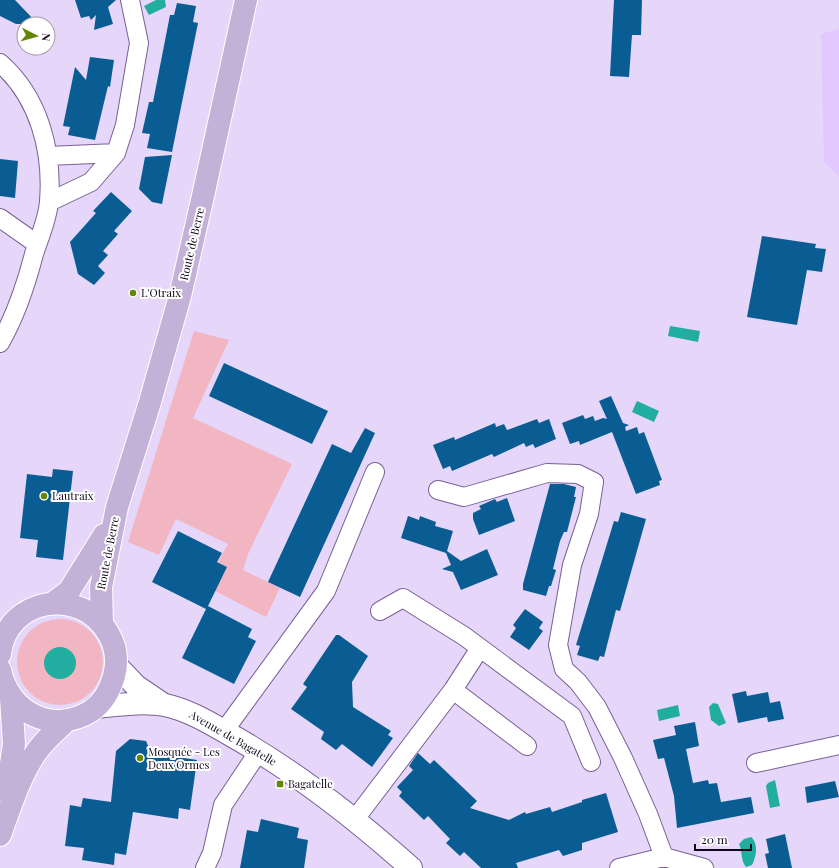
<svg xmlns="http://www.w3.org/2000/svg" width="839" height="868" viewBox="0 0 839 868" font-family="'Playfair Display',serif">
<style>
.built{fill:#e1c9ff}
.green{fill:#f2b6c2}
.water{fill:#21ada0}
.building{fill:#0a5d92}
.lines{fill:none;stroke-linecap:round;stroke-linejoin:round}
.minor-casing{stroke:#796096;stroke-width:20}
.tertiary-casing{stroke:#796096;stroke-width:24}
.primary-casing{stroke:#fff;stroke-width:24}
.minor{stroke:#fff;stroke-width:18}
.tertiary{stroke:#fff;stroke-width:22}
.primary{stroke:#c4b1d8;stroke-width:22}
.poi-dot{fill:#658602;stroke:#fff;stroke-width:1.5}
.labels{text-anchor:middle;stroke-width:4;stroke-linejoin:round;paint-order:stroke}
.street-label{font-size:11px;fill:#10061a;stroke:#fff}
.poi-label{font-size:11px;fill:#10061a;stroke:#fff;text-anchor:start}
</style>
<rect width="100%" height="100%" fill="#e6d6fa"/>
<!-- built -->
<path class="built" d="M839,29v148l-15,-15 -3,-128z"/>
<!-- green -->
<path class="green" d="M194,331l35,9 -36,78 99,46 -44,90 -5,16 37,18 -14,29 -51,-26 12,-24 -9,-5 10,-18 -52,-25 -17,36 -31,-13z
M17 662a43 43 0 1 1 86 0a43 43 0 1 1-86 0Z"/>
<!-- water -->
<path class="water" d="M156,0h9l1,7 -17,8 -5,-9z
M670,326l30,5 -2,11 -30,-6z
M637,401l22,10 -5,11 -22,-10z
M44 663a16 16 0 1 1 32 0a16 16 0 1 1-32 0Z
M713,703l5,1 8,19 -7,3 -8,-6 -2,-13z
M678,705l2,11 -21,5 -2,-11z
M775,780l5,26 -10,2 -4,-22 2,-3z
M751,837c8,6 5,21 1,28l-6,2c-6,-7 -3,-15 -7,-23l5,-5z"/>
<!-- building -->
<path class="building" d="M0,0h15l23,24h-22l-16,-8z
M75,0h41l-8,7 5,17 -19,6 2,-15 -5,5 -2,-4 -8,2z
M614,0h28l-1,35h-9l-3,42 -19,-1z
M177,3l19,3 -3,16 5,1 -26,129 -25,-4 3,-14 -8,-1 7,-31h4l17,-87h4z
M90,57l24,3 -4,27 -2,-1 -13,54 -27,-5 2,-8 -7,-1 12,-59 11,13z
M172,155l-10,49 -10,-2 -13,-13 6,-32z
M0,159l18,2 -3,37 -15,-2z
M111,192l21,19 -18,20 4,3 -15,17 5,4 -10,11 7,7 -11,12 -16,-11 -8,-32 26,-29 -3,-2z
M762,236l54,8 -1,4 11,1 -4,23 -15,-2 -10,55 -50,-8z
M224,363l104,48 -16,33 -103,-48z
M611,396l12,27 6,2 -4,2 1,4 11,-4 2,7 5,-2 18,48 -3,1 1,4 -24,9 -24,-62 -32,13 -1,-4 -9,3 -8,-21 21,-8 2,4 8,-3 2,5 8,-3 4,1 -8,-18z
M537,419l2,4 10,-4 7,20 -21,9 -2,-4 -7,3 -2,-4 -30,14 -2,-3 -40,17 -2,-5 -7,3 -10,-24 21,-8 1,3 40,-17 1,4 8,-3 3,6z
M365,428l10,5 -75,164 -32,-15 64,-138 19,9z
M53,469l20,2 -10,89 -27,-3 2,-17 -18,-2 7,-64 25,3z
M550,484h14l12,3 -2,10h2l-9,35h-3l-4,9 -7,28 3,1 -5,16h-2l-3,10 -23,-6v-6z
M507,498l8,23 -36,14 -6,-16v-6l8,-4 -2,-3 16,-7 2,3z
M621,512l25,7 -26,92 -4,-1 -12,47 -4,-1 -2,5 -21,-6 3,-9 -4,-1 38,-124 4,1z
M408,516l11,4 1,-4 16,6 -1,4 18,5 -6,20 14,10 26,-12 11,26 -37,15 -8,-18 -11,-3 9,-4 -5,-12 -45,-15z
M178,531l44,22 -5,9 10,5 -19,39 44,23 -4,8 8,4 -22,43 -52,-26 24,-49 -54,-27z
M525,609l18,13 -4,6 4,3 -14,19 -19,-13 6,-9 -3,-3z
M336,635h3l29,21 -16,26 1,25 38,24 -3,4 5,3 -21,29 -30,-23 -6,6 -15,-11 3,-7 -33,-23 16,-22 -4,-3z
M746,691l1,5 21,-4 2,11 10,-2 4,18 -16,3 -1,-5 -29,6 -6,-29z
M695,722l4,24 -13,3 7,34 15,-3 1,4 8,-1 4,19 30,-5 3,16 -77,15 -3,-32 -10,-38 -6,1 -5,-19 23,-5 -2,-9z
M130,739l16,2 5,12 46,7 -7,50 -11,-2 -1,11 -45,-7 -7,43 -11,-2 -1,12 -32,-5 2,-12 -19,-2 5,-41 11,2 2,-9 28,4 5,-51z
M418,753l12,11 4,-4 43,41 -7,7 39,12 16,-8 1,2 24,-7 2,5 30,-10v-2l24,-7 12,39 -36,11v7l-19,6 -4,-6 -43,13 2,5h-37l-17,-16 -4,4 -14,-13 4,-4 -22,-23 -4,4 -25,-24 3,-4 -5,-5 16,-17 -4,-4z
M835,781l4,16 -32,6 -2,-16z
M261,819l38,9 -2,10 11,2 -4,28h-64l7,-38 11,2z
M785,834l7,34h-24l-3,-14 4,-1 -3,-14z"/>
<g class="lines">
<!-- minor casing -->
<g class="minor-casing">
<path id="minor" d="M0,63c39,34 53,88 49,138 -1,18 -10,37 -15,53 -8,31 -18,61 -34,89
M48,156l68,-3
M49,202l42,-20 25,-29 9,-28 14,-82 -9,-43
M0,218l37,26
M438,490l26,7 83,-24 31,1 16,8 -5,32 -17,51 -14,80 6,24 14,13 19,25 26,51 25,56 16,43 -45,11
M380,611l23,-13 61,38 108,80 19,46
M453,690l27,-42
M224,731l102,-140 49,-119
M756,763l83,-18
M355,819l98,-129 74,56
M664,857l40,11
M205,868l7,-15 11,-48 36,-54"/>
</g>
<!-- tertiary casing -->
<g class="tertiary-casing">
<path id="tertiary" d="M117,666l19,20 28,19
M96,707c23,-2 46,-6 69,-2 23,5 43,17 64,29 66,37 125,83 182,134"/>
</g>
<!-- primary casing -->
<g class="primary-casing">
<path id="primary" d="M53,603l16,-12 35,-56
M102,623l-1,-36 16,-80 33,-105 30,-106 23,-100 43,-196
M0,654c6,-56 80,-69 108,-21 8,13 10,28 6,43 -4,14 -11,27 -23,35 -38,24 -82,2 -91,-41
M0,790l11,-26 3,-20 -3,-46
M0,835c10,-27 19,-57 35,-81 8,-13 21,-23 32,-34"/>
</g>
<!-- minor -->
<use href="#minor" class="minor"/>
<!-- tertiary -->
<use href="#tertiary" class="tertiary"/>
<!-- primary -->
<use href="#primary" class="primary"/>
</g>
<!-- markers -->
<g class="poi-dot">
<circle cx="133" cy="293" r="4"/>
<circle cx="44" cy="496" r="4"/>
<circle cx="140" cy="758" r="4"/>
<rect x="276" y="780" width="8" height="8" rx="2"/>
</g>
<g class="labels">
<!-- street labels -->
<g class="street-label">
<text transform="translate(192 244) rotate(-77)" y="4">Route de Berre</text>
<text transform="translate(108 553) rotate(-79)" y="4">Route de Berre</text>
<text transform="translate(233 738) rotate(30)" y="4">Avenue de Bagatelle</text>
</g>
<!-- poi labels -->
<g class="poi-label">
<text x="141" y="297">L'Otraix</text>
<text x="52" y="500">Lautraix</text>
<text x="148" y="756">Mosquée - Les<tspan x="148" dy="13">Deux Ormes</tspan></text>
<text x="288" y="788">Bagatelle</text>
</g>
</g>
<!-- north arrow -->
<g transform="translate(36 36) rotate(96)"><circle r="19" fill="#ffffff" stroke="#9f9ba3"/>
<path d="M0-3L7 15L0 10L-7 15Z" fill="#658602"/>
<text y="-6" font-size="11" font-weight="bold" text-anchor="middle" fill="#10061a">N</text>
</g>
<!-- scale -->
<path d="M695 844v6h56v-6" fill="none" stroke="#10061a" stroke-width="2"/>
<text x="701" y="844" font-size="12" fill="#10061a" stroke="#ffffff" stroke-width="3" paint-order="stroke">20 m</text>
</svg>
